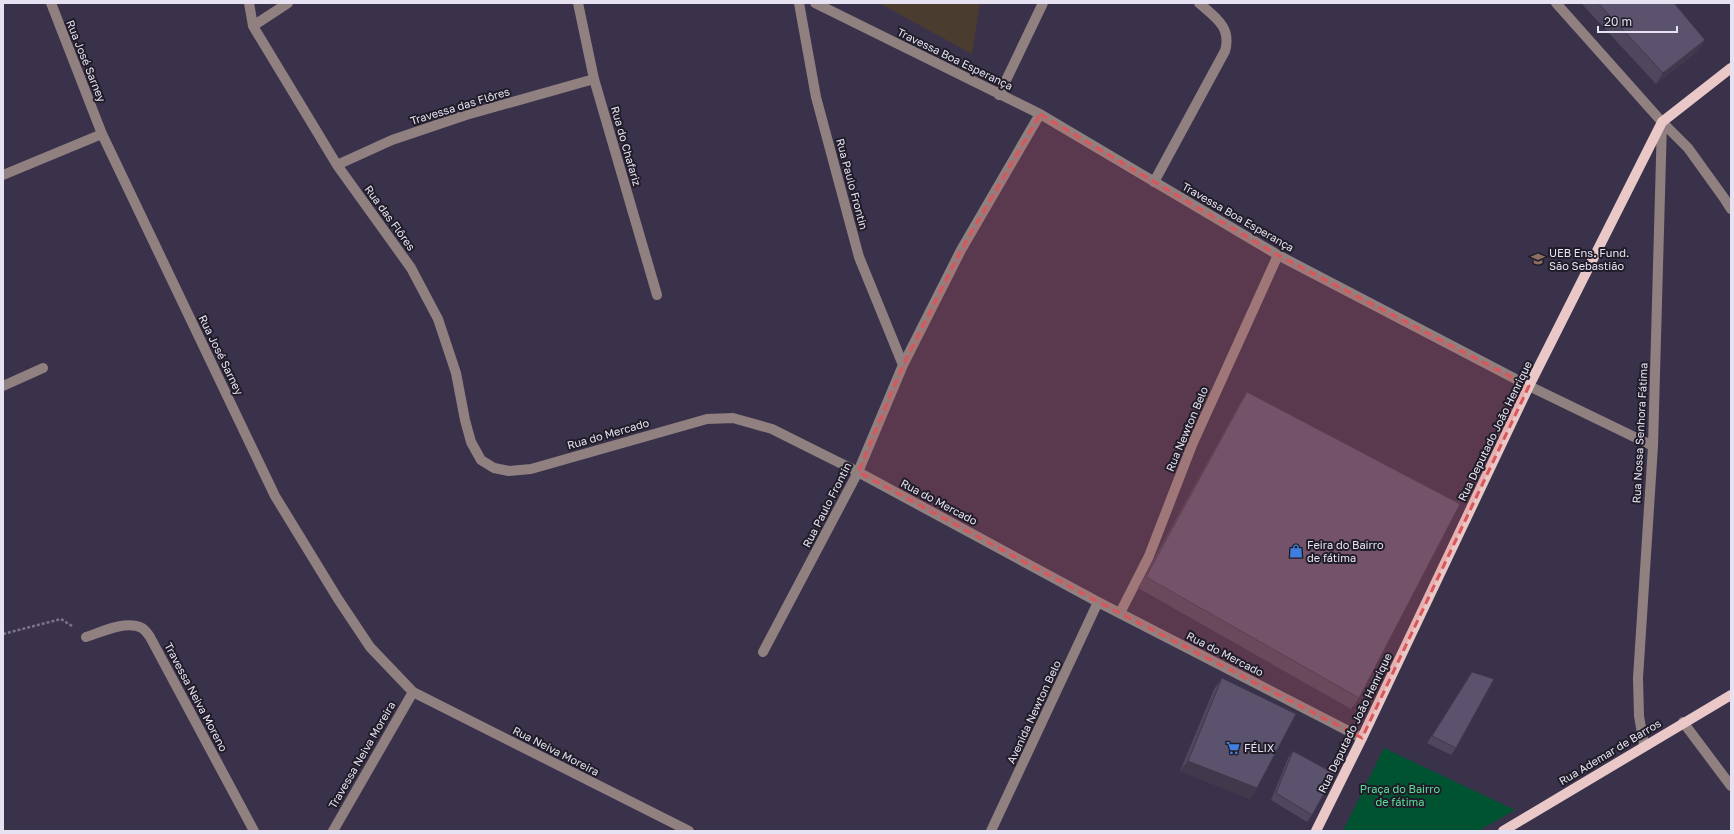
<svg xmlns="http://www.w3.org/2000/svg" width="1734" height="834" viewBox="0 0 1734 834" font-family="'Golos Text',sans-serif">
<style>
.education{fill:#4a3c2e}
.green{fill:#005331}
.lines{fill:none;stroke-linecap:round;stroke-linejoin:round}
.path{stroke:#7a7388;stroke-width:2.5;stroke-dasharray:3 2;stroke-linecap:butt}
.minor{stroke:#908080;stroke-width:10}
.major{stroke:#e9c8c7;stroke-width:10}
.wall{fill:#4e475e}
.shaded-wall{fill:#40394c}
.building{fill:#5b526d;stroke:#40394c}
.marked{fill:#da565a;fill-opacity:0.2;stroke:#da565a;stroke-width:3;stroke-dasharray:8 5;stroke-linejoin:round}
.labels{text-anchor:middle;stroke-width:4;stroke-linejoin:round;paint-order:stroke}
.street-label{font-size:11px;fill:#e7e2f2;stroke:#201c28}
.poi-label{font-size:11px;fill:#e7e2f2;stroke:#201c28;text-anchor:start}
.park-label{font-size:11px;fill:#5cdf9a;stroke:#201c28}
</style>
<rect width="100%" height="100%" fill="#3a324b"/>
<!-- education -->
<path class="education" d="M879,3h101l-8,51z"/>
<!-- green -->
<path class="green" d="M1384,748l131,62 -37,21h-135z"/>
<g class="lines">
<!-- path -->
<path class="path" d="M3,634l58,-15 11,7"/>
<!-- minor -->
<path class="minor" d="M51,3l51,131 173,362 63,103 32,48 43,45 276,139
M249,3l4,23 84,139 74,103 27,51 18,54 9,47 6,22 10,18 13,8 15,3 22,-2 176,-50 26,-1 39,11 86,43 240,130 264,136
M578,3l16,76 63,216
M799,3l17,94 43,160 44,108
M815,3l225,111 238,141 251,131 124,60
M1556,3l106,119 26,26 36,50 7,11
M253,26l35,-23
M999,95l44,-92
M337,165l55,-25 74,-25 128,-36
M3,175l99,-41
M1154,182l71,-131c7,-24 -10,-34 -26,-48
M3,386l40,-18
M1120,613l29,-57 43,-111 86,-190
M86,637c16,-5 39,-17 56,-9 3,2 6,6 8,9l104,194
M763,652l95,-180 45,-107 58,-115 79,-136
M1683,722l48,64
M1644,745l-5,-29 -1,-38 15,-232 9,-324
M333,831l80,-139
M991,831l107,-229"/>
<!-- major -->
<path class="major" d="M1316,831l46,-93 167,-352 133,-264 69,-54
M1503,831l228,-136"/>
</g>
<!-- wall -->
<path class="wall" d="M1581,3h93l31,37 -7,11 -42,33z
M1247,392l112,306 -8,11 -213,-121 102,-185z
M1472,672l-16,76 -5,7 -24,-12z
M1222,678l35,110 -7,11 -70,-28 34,-82z
M1293,751l19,64 -5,7 -36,-22 17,-42z"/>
<!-- shaded-wall -->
<path class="shaded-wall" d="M1705,40l-7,11 -42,33 7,-11z
M1188,761l69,27 -7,11 -70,-28z"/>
<!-- building -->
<path class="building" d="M1598,3h76l31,37 -42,33z
M1247,392l213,112 -101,194 -213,-121z
M1472,672l22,7 -38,69 -24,-12z
M1222,678l74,36 -39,74 -69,-27z
M1293,751l42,23 -23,41 -36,-22z"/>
<!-- marked area -->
<path class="marked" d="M1040,114l238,141 251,131 -167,352 -264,-136 -240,-130 45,-107 58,-115z"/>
<!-- icons -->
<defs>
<g id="school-bare" transform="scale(1.08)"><path d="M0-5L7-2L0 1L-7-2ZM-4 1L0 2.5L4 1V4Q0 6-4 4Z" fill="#8d6e63" stroke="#201c28" stroke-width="2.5" paint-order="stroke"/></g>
<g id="shop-bare" transform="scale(1.08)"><path d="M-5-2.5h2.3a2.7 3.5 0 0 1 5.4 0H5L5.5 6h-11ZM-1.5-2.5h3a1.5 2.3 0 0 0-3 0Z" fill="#3f7fe0" stroke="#201c28" stroke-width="2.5" paint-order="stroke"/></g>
<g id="supermarket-bare" transform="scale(1.08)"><path d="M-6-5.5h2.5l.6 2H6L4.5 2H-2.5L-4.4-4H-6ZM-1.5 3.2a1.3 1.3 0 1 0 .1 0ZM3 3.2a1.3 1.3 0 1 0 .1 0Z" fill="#3f7fe0" stroke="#201c28" stroke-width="2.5" paint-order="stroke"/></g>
</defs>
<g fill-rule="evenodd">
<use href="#school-bare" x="1538" y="259"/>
<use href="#shop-bare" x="1296" y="551"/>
<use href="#supermarket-bare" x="1233" y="748"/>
</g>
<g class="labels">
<!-- street labels -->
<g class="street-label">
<text transform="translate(955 59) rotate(26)" y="4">Travessa Boa Esperança</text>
<text transform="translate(86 61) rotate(68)" y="4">Rua José Sarney</text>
<text transform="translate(460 106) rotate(-17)" y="4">Travessa das Flôres</text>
<text transform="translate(626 146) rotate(74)" y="4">Rua do Chafariz</text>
<text transform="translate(852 184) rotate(75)" y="4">Rua Paulo Frontin</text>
<text transform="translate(1238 217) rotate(30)" y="4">Travessa Boa Esperança</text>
<text transform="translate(390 218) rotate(54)" y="4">Rua das Flôres</text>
<text transform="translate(221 355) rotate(64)" y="4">Rua José Sarney</text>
<text transform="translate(1187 429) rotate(-67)" y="4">Rua Newton Belo</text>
<text transform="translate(1495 431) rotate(-64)" y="4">Rua Deputado João Henrique</text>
<text transform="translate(1640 433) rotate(-87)" y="4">Rua Nossa Senhora Fátima</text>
<text transform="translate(608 434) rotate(-16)" y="4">Rua do Mercado</text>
<text transform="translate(939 502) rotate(28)" y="4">Rua do Mercado</text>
<text transform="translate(827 505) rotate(-63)" y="4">Rua Paulo Frontin</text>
<text transform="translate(1225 654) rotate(27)" y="4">Rua do Mercado</text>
<text transform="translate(196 697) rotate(62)" y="4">Travessa Neiva Moreno</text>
<text transform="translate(1034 712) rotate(-65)" y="4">Avenida Newton Belo</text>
<text transform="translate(1355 723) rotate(-64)" y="4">Rua Deputado João Henrique</text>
<text transform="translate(556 751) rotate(27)" y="4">Rua Neiva Moreira</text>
<text transform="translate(1610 752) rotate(-31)" y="4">Rua Ademar de Barros</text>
<text transform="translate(362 755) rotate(-60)" y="4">Travessa Neiva Moreira</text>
</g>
<!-- poi labels -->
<g class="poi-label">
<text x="1549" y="257">UEB Ens. Fund.<tspan x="1549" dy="13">São Sebastião</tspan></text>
<text x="1307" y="549">Feira do Bairro<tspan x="1307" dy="13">de fátima</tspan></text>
<text x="1244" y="752">FÉLIX</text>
</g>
<!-- park labels -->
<g class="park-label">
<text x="1400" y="793">Praça do Bairro<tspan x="1400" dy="13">de fátima</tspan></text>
</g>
</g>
<!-- border -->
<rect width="1734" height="834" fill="none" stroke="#e7e2f2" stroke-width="8"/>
<!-- scale -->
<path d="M1598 26v6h79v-6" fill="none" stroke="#e7e2f2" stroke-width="2"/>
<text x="1604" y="26" font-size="12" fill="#e7e2f2" stroke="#201c28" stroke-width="3" paint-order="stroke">20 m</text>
</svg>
